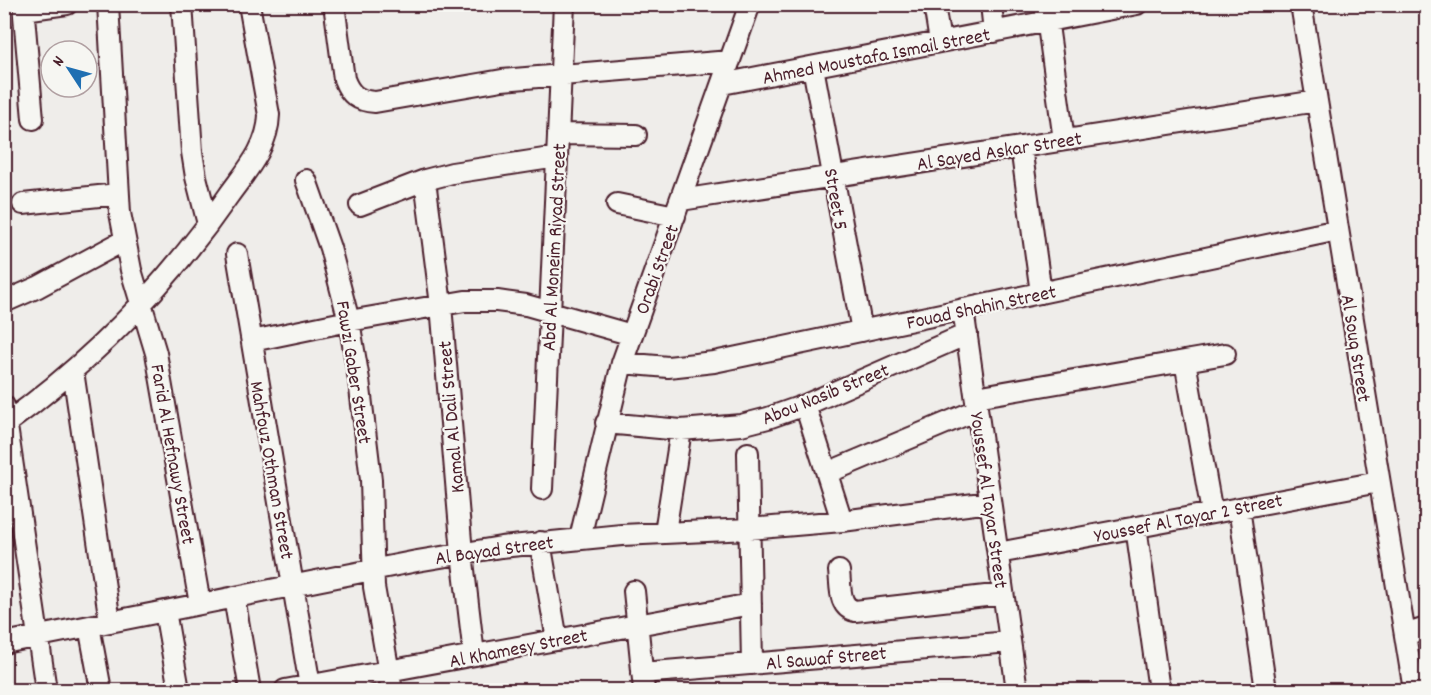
<svg xmlns="http://www.w3.org/2000/svg" width="1431" height="695" viewBox="0 0 1431 695" font-family="Dekko,sans-serif">
<style>
.lines{fill:none;stroke-linecap:round;stroke-linejoin:round}
.street-casing{stroke:#4a1f2b;stroke-width:24}
.street{stroke:#f6f6f2;stroke-width:20}
.labels{text-anchor:middle;stroke-width:4.5;stroke-linejoin:round;paint-order:stroke}
.street-label{font-size:20px;fill:#4a1f2b;stroke:#f6f6f2}
</style>
<rect width="100%" height="100%" fill="#efedea"/>
<filter id="ink" filterUnits="userSpaceOnUse"><feTurbulence type="fractalNoise" baseFrequency=".0167" numOctaves="2"/><feDisplacementMap in="SourceGraphic" scale="12" xChannelSelector="R" yChannelSelector="G"/><feConvolveMatrix kernelMatrix="1 2 1 2 8 2 1 2 1" color-interpolation-filters="sRGB"/></filter>
<g filter="url(#ink)">
<g class="lines">
<!-- street casing -->
<g class="street-casing">
<path id="street" d="M23,4l10,115
M108,4l12,209 11,57 25,83 44,251
M182,4l10,148 4,25 12,47
M334,4l10,75c6,16 14,22 31,23l127,-22 228,-19
M934,4l6,38
M991,4l3,28
M1045,4l19,136
M1301,4l113,686
M24,10l43,-6
M813,67l49,264
M722,84l415,-80
M558,134l78,1
M1021,147l20,146
M306,180l24,68 19,73 10,59 12,100 3,107 18,103
M425,180l16,125 21,248 12,102
M681,200l636,-99
M23,204l95,-10
M617,204l58,12
M360,205l65,-25 27,-7 105,-16
M237,254l73,432
M4,302l34,-15 87,-47
M963,309l54,381
M252,341l97,-20 116,-20h32l29,4 106,30
M1185,361l27,152
M622,363l46,4 46,-5 624,-132
M73,371l37,251
M976,397l249,-43
M805,405l37,116
M4,406l42,284
M606,423l75,7 60,-5 27,-7 37,-13 162,-71
M4,425c89,-64 164,-142 225,-230 18,-25 39,-48 40,-80l-20,-111
M748,453l4,211
M827,473l150,-63
M542,489l22,-485
M1239,508l27,182
M1136,527l23,163
M665,532l16,-102
M580,538l42,-175 128,-359
M540,542l17,98
M998,553l381,-71
M839,571c2,15 -1,36 16,40l148,-17
M634,591l10,99
M234,597l16,93
M165,611l14,79
M89,626l12,64
M1405,635l21,-7
M4,643l413,-82 84,-14 121,-12 127,-6 93,-8 148,-19
M642,673l368,-31
M285,690l466,-86"/>
</g>
<!-- street -->
<use href="#street" class="street"/>
</g>
</g>
<g class="labels">
<!-- street labels -->
<g class="street-label">
<text transform="translate(876 55) rotate(-11)" y="7">Ahmed Moustafa Ismail Street</text>
<text transform="translate(999 150) rotate(-9)" y="7">Al Sayed Askar Street</text>
<text transform="translate(837 199) rotate(80)" y="7">Street 5</text>
<text transform="translate(553 247) rotate(-87)" y="7">Abd Al Moneim Riyad Street</text>
<text transform="translate(656 269) rotate(-70)" y="7">Orabi Street</text>
<text transform="translate(981 306) rotate(-12)" y="7">Fouad Shahin Street</text>
<text transform="translate(1357 348) rotate(81)" y="7">Al Souq Street</text>
<text transform="translate(355 372) rotate(81)" y="7">Fawzi Gaber Street</text>
<text transform="translate(825 393) rotate(-22)" y="7">Abou Nasib Street</text>
<text transform="translate(450 417) rotate(-95)" y="7">Kamal Al Dali Street</text>
<text transform="translate(174 454) rotate(80)" y="7">Farid Al Hefnawy Street</text>
<text transform="translate(273 470) rotate(80)" y="7">Mahfouz Othman Street</text>
<text transform="translate(990 500) rotate(82)" y="7">Youssef Al Tayar Street</text>
<text transform="translate(1188 517) rotate(-11)" y="7">Youssef Al Tayar 2 Street</text>
<text transform="translate(494 549) rotate(-8)" y="7">Al Bayad Street</text>
<text transform="translate(518 647) rotate(-11)" y="7">Al Khamesy Street</text>
<text transform="translate(826 657) rotate(-5)" y="7">Al Sawaf Street</text>
</g>
</g>
<!-- margin -->
<rect width="1431" height="695" fill="none" stroke="#f6f6f2" stroke-width="24"/>
<rect x="12" y="12" width="1407" height="671" fill="none" stroke="#4a1f2b" stroke-width="2" filter="url(#ink)"/>
<!-- north arrow -->
<g transform="translate(69 69) rotate(306)"><circle r="28" fill="#f6f6f2" stroke="#b1a0a2" stroke-width="1.5"/>
<path d="M0-4.5L10 22L0 15L-10 22Z" fill="#1f6fb2"/>
<text y="-9" font-size="16" font-weight="bold" text-anchor="middle" fill="#4a1f2b">N</text>
</g>
</svg>
